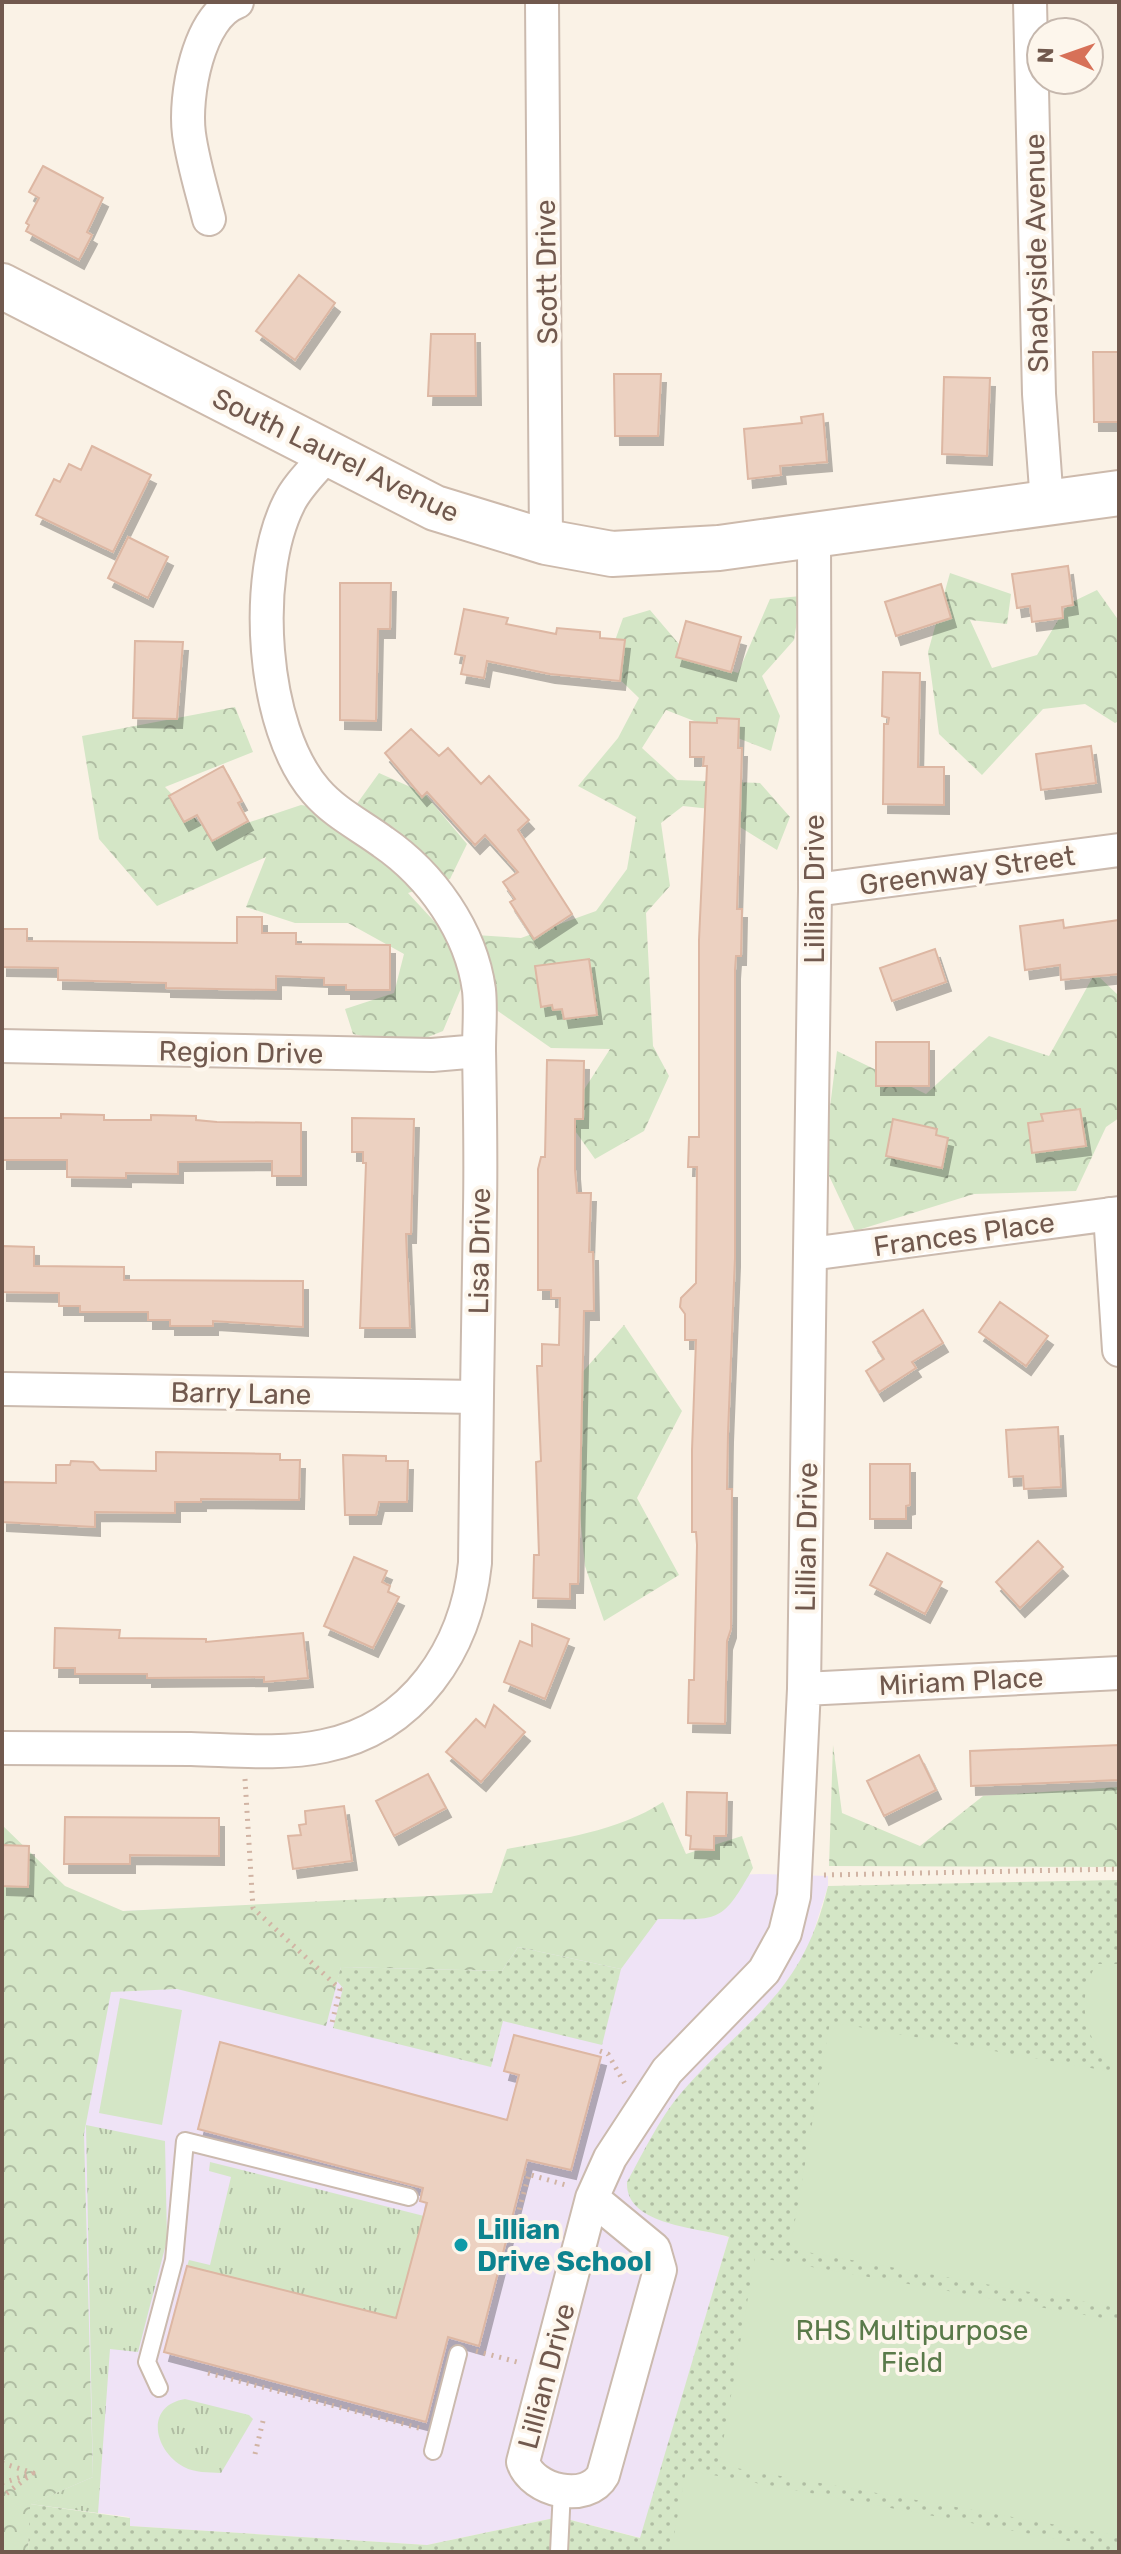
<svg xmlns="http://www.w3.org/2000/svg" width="1121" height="2554" viewBox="0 0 1121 2554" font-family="Rubik,sans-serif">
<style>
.education{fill:#efe3f6}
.grass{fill:url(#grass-tufts)}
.forest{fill:url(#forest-crowns)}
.park{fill:url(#park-dots)}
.garden{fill:#d4e6c6}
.building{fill:#ecd1c1;stroke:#ddb7a3;stroke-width:2;filter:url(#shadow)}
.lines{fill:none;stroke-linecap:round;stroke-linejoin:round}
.lane-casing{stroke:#cbbaae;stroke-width:20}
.street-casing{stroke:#cbbaae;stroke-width:36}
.secondary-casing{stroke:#cdbaac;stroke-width:48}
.path{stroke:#d1b4a4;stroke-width:5;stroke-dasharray:2 6;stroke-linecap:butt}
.lane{stroke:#fff;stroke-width:16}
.street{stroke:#fff;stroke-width:32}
.secondary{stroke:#fff;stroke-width:44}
.culture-dot{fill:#0f9aa8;stroke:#fdf6ec;stroke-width:3}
.labels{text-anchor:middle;stroke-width:8;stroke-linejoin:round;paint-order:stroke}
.street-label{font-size:28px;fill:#71594e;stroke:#fdf6ec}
.culture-label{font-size:28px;font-weight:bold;fill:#0d838f;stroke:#fdf6ec;text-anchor:start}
.park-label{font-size:28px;fill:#5a7a4a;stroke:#fdf6ec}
</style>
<defs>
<pattern id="grass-tufts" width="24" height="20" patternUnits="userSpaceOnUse" patternTransform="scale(2)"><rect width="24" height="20" fill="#d4e6c6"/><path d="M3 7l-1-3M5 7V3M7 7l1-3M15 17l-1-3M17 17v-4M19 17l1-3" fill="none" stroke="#b0bda3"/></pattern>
<pattern id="forest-crowns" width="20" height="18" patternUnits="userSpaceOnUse" patternTransform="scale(2)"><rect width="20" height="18" fill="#d4e6c6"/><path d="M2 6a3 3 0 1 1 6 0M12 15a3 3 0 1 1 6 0" fill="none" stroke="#b0bda3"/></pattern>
<pattern id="park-dots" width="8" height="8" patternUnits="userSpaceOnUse" patternTransform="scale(2)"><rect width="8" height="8" fill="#d4e6c6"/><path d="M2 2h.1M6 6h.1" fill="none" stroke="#b0bda3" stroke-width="1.8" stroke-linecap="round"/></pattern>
<filter id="shadow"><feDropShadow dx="5" dy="9" stdDeviation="0" flood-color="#0004"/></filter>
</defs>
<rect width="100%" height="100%" fill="#faf2e6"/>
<!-- education -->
<path class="education" d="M759,1874l69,2v10l-21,67 -22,33 -25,30 -47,43 -35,165 51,13 -88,301 -82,-21 -132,28 -298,-19v-9l-99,-13 30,-595 63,2 232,-10 137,-8 133,-13z"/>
<!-- grass -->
<path class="grass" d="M86,2125l79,16 2,99 -29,112 -28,-3 -12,164 -68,-9 63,-27z
M210,2162l214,54 -28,102 -209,-52 2,-6 21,5 21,-88 -22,-6z
M185,2399l64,16 4,4 -32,54c-13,-1 -26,0 -37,-6 -30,-16 -40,-61 1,-68z"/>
<!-- forest -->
<path class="forest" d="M950,573l61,21 -4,30 -37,-4 22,48 45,-13 31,-51 29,-14 22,31v100l-4,2 -30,-19 -42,5 -61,66 -43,-41 -11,-82z
M801,596l-7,44 -32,36 18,40 -9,35 -105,-41 -24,38 35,32 83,3 30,34 -13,33 -66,-41 -28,-3 -22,17 9,63 -24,27 7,133 16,30 -25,55 -49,28 -29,-41 44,-69 -59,-1 -89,-62 -19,45 -35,14 -55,-11 -8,-25 49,-16 10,-39 -56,-31h-53l-49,-16 20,-50 -109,49 -58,-67 -17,-103 153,-29 18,45 -88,35 46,48 90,-30 50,7 28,-39 45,20 43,51 -17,35 -42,14 37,40 76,5 75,-27 31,-42 9,-52 -58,-31 40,-48 21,-40 -33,-32 17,-48 27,-8 40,47 48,16 32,-74z
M1095,973l24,23v122l-13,9 -30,64 -102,3 -119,37 -32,-68 14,-112 89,43 63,-58 60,20z
M624,1325l58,86 -45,87 42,77 -75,46 -19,-55 -9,-91 3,-99z
M833,1745l9,68 78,33 63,-50 136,-9v80l-290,-1z
M663,1802l23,52 56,-18 11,32c-31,55 -33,52 -95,51l-37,50 -103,-22 -16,24 -161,-4 -15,59 -149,-37 -66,3 -27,142 9,343 -62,27 -3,48h-26v-727l63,61 58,25 369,-18 15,-44c52,-10 110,-17 156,-47z"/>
<!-- park -->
<path class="park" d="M1119,1880v672h-1091l2,-48 100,14v8l297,19 132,-28 81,21 89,-301c-30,-10 -104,-11 -102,-55 16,-29 32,-63 54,-89 68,-78 121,-97 147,-207z
M518,1947l103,22 -19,76 -99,-24 -12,46 -158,-39 10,-40 -6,-7 4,-14 161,4z"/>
<!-- garden -->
<path class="garden" d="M1097,1964h22v104c-35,-21 -45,-71 -22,-104z
M120,1998l62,12 -20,115 -63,-12z
M830,2022l289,51v235l-329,-59z
M755,2257l364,64v215l-400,-71z
M686,2470l404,75 -2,7h-417z"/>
<!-- building -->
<path class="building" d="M43,166l60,32 -16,34 5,3 -13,25 -53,-29 3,-6 -3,-2 13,-25 -10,-6z
M299,275l36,28 -40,57 -39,-29z
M431,334h44l1,62h-48z
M1093,352h26v70h-25z
M614,374h47l-3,62h-43z
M944,377l46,1 -3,78 -45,-2z
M823,414l4,48 -47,4 1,9 -33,4 -4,-50 58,-6 -1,-6z
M92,446l59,29 -38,77 -77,-37 18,-36 6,3 9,-18 12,6z
M128,537l40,20 -20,41 -40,-20z
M1068,566l5,39 -11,2 1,11 -31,4 -2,-16 -13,2 -5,-34z
M340,583h51l-1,46h-12l-2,92 -36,-1z
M941,584l10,34 -55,18 -11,-34z
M464,609l44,9 -2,6 50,10 1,-6 43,4v6l25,2 -5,41 -70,-7 -63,-13 -3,17 -23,-4 4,-18 -10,-2z
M686,621l55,16 -10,35 -55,-15z
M135,641l48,1 -6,77 -44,-1z
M883,672l37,1 -2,94h26v38l-61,-1 1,-80h4l1,-6 -7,-2z
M717,718l22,1 -1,29h4l-5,161h5l-1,47h-5l-1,14v288l-7,175 -1,56h5l-1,140 -4,12 -2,83 -37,-1 1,-43h5l3,-135 -1,-13h-4v-82l4,-110h-11v-26l-5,-7 1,-9 15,-15 1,-116h-9l1,-30h10v-197l8,-174h-4l1,-9h-14v-35l27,1z
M411,729l28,27 9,-8 33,36 8,-8 40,44 -11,10 54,84 -38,25 -24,-37 5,-3 -12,-17 15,-10 -33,-37 -10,10 -48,-53 -5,5 -37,-44z
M1091,746l5,37 -55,7 -5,-36z
M223,766l19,35 -4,2 10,18 -36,20 -15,-26 -13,7 -15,-26z
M237,917h25v16h34v11l94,1v45h-44v-5h-22v-7l-48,-2v14l-110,-2v-5l-108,-3v-12l-56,-1v-38h25v12l210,2z
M1063,920l1,8 55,-8v54l-58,6 -1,-15 -35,5 -5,-44z
M935,949l11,33 -54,19 -12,-33z
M589,959l8,56 -33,4 -2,-10 -9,1 -1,-5 -11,2 -6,-41z
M876,1042h53v44h-53z
M547,1060l37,1 -1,58h-8v51l2,23h14l-2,59h4l1,59h-10l-6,273h-8v15l-37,-1 1,-43h5l-3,-93 5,-1 -4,-95h5v-22l17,1 1,-47h-9v-8h-13v-121l3,-12h4z
M1080,1109l6,37 -54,7 -4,-30 15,-2 -2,-7z
M61,1114l43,1v5h47v-5l45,1v4l21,2 84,1v53h-29v-15l-94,1v12l-52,-1v5l-59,-1v-17h-65v-42h59z
M352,1118l62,1 -3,115h-5l4,94h-50l6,-165h-3v-11h-11z
M893,1119l44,10 -1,6 12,3 -6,30 -56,-12z
M2,1246l32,1v19l90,1v13l179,1v46l-90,-6v5h-43v-6h-22v-8h-68v-6h-21v-13l-57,-1z
M1000,1302l48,34 -22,30 -47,-34z
M923,1310l20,33 -31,19 4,6 -37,24 -13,-21 18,-12 -11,-17z
M1058,1427l3,60 -37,2 -1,-13 -14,1 -3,-47z
M156,1452l124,2v6h20l-1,40 -98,-1v3h-26v11l-80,-1v15l-93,-5v-40l54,1v-18h14l1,-4 22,1 7,8 56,1z
M343,1455l43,1v5h22l-1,41h-28l-3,13h-31z
M870,1464h40v41l-4,1v13h-36z
M1038,1541l25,26 -43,41 -24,-26z
M887,1553l55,29 -17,32 -55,-29z
M354,1557l33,14 -5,11 8,4 -2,6 11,5 -26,51 -49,-22z
M532,1624l37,15 -24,60 -41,-17 16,-41 12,5z
M55,1628l65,2 -1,8 87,1v3l97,-9 5,45 -44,4v-5l-117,1v-4h-72v-6h-21z
M494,1705l31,27 -44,50 -35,-30 30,-33 9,8z
M1119,1745v35l-148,6 -1,-35z
M919,1755l17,35 -52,26 -17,-35z
M428,1774l18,34 -52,28 -18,-35z
M687,1792l40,1 -1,43h-12v14l-24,-1 1,-13 -5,-1z
M344,1806l8,55 -59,8 -5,-33 13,-1 -2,-10 7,-1 -1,-13z
M65,1817l154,1v38l-89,-1v9h-66z
M2,1845l27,1 -1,41 -26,-1z
M514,2035l87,22 -30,113 -44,-10 -48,186 -31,-9 -22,85 -262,-70 23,-86 209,52 31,-115 -7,-2 3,-13 -225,-59 22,-87 287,78 12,-45 -15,-4z"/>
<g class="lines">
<!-- lane casing -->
<g class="lane-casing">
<path id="lane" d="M159,2388l-12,-26 27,-102 11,-119 224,56
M433,2451l25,-97
M559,2552l3,-62"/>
</g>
<!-- street casing -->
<g class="street-casing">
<path id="street" d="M542,2l4,540
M1030,2l9,392 8,109
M209,219c-7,-28 -16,-56 -20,-85 -5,-37 9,-118 48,-132
M815,890l304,-40
M2,1046l430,9 47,-4
M1110,1214l9,136
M810,1254l309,-41
M5,1389l471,8
M804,1689l315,-16
M2,1748c63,0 126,1 189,1 43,1 90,6 133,-3 90,-18 142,-97 151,-183 1,-119 3,-237 5,-356 1,-52 0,-104 -1,-157 0,-20 2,-41 0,-60 -8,-59 -48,-115 -96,-148 -23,-17 -48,-29 -67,-51 -55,-63 -64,-215 -27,-288 8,-17 25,-33 37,-47
M592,2198l62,51 6,21 -57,205c-16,29 -71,16 -80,-13l69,-264 18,-40 57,-87 97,-100 21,-38 9,-37 10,-207 11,-799 -1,-354"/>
</g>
<!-- secondary casing -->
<g class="secondary-casing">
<path id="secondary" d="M2,286l433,222 111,34 66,12 107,-6 400,-55"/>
</g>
<!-- path -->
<path class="path" d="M245,1779l8,129 87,81 -9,38
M824,1875l295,-6
M600,2051l8,3 17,30
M524,2173l45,13
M512,2220l4,1 13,-47
M476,2351l45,12
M208,2373l211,55
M255,2454l8,-33
M2,2463l31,10 -31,24
M2,2483l26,-8"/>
<!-- lane -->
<use href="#lane" class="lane"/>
<!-- street -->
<use href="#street" class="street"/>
<!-- secondary -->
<use href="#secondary" class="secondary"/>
</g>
<!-- markers -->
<circle class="culture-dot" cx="461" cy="2245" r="8"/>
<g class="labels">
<!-- street labels -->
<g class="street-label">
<text transform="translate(1036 253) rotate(-91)" y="10">Shadyside Avenue</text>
<text transform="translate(546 272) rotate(-91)" y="10">Scott Drive</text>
<text transform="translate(336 455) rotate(26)" y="10">South Laurel Avenue</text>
<text transform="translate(967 870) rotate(-8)" y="10">Greenway Street</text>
<text transform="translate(814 889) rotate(-90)" y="10">Lillian Drive</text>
<text transform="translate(241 1052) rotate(1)" y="10">Region Drive</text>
<text transform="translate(964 1234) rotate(-8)" y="10">Frances Place</text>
<text transform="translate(479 1251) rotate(-89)" y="10">Lisa Drive</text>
<text transform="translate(241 1393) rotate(1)" y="10">Barry Lane</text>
<text transform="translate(806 1537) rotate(-89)" y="10">Lillian Drive</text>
<text transform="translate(961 1681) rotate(-3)" y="10">Miriam Place</text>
<text transform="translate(546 2376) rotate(-75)" y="10">Lillian Drive</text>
</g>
<!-- culture labels -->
<g class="culture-label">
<text x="477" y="2239">Lillian<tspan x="477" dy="32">Drive School</tspan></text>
</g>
<!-- park labels -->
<g class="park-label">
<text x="912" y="2340">RHS Multipurpose<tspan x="912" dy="32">Field</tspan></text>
</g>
</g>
<!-- border -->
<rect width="1121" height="2554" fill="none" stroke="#71594e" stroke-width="8"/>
<!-- north arrow -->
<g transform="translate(1065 56) rotate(272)"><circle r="38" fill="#fdf6ec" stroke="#c5b7ad" stroke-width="2"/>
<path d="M0-6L14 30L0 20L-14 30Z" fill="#d77158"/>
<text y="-12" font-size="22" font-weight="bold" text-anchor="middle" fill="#71594e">N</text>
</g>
</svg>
